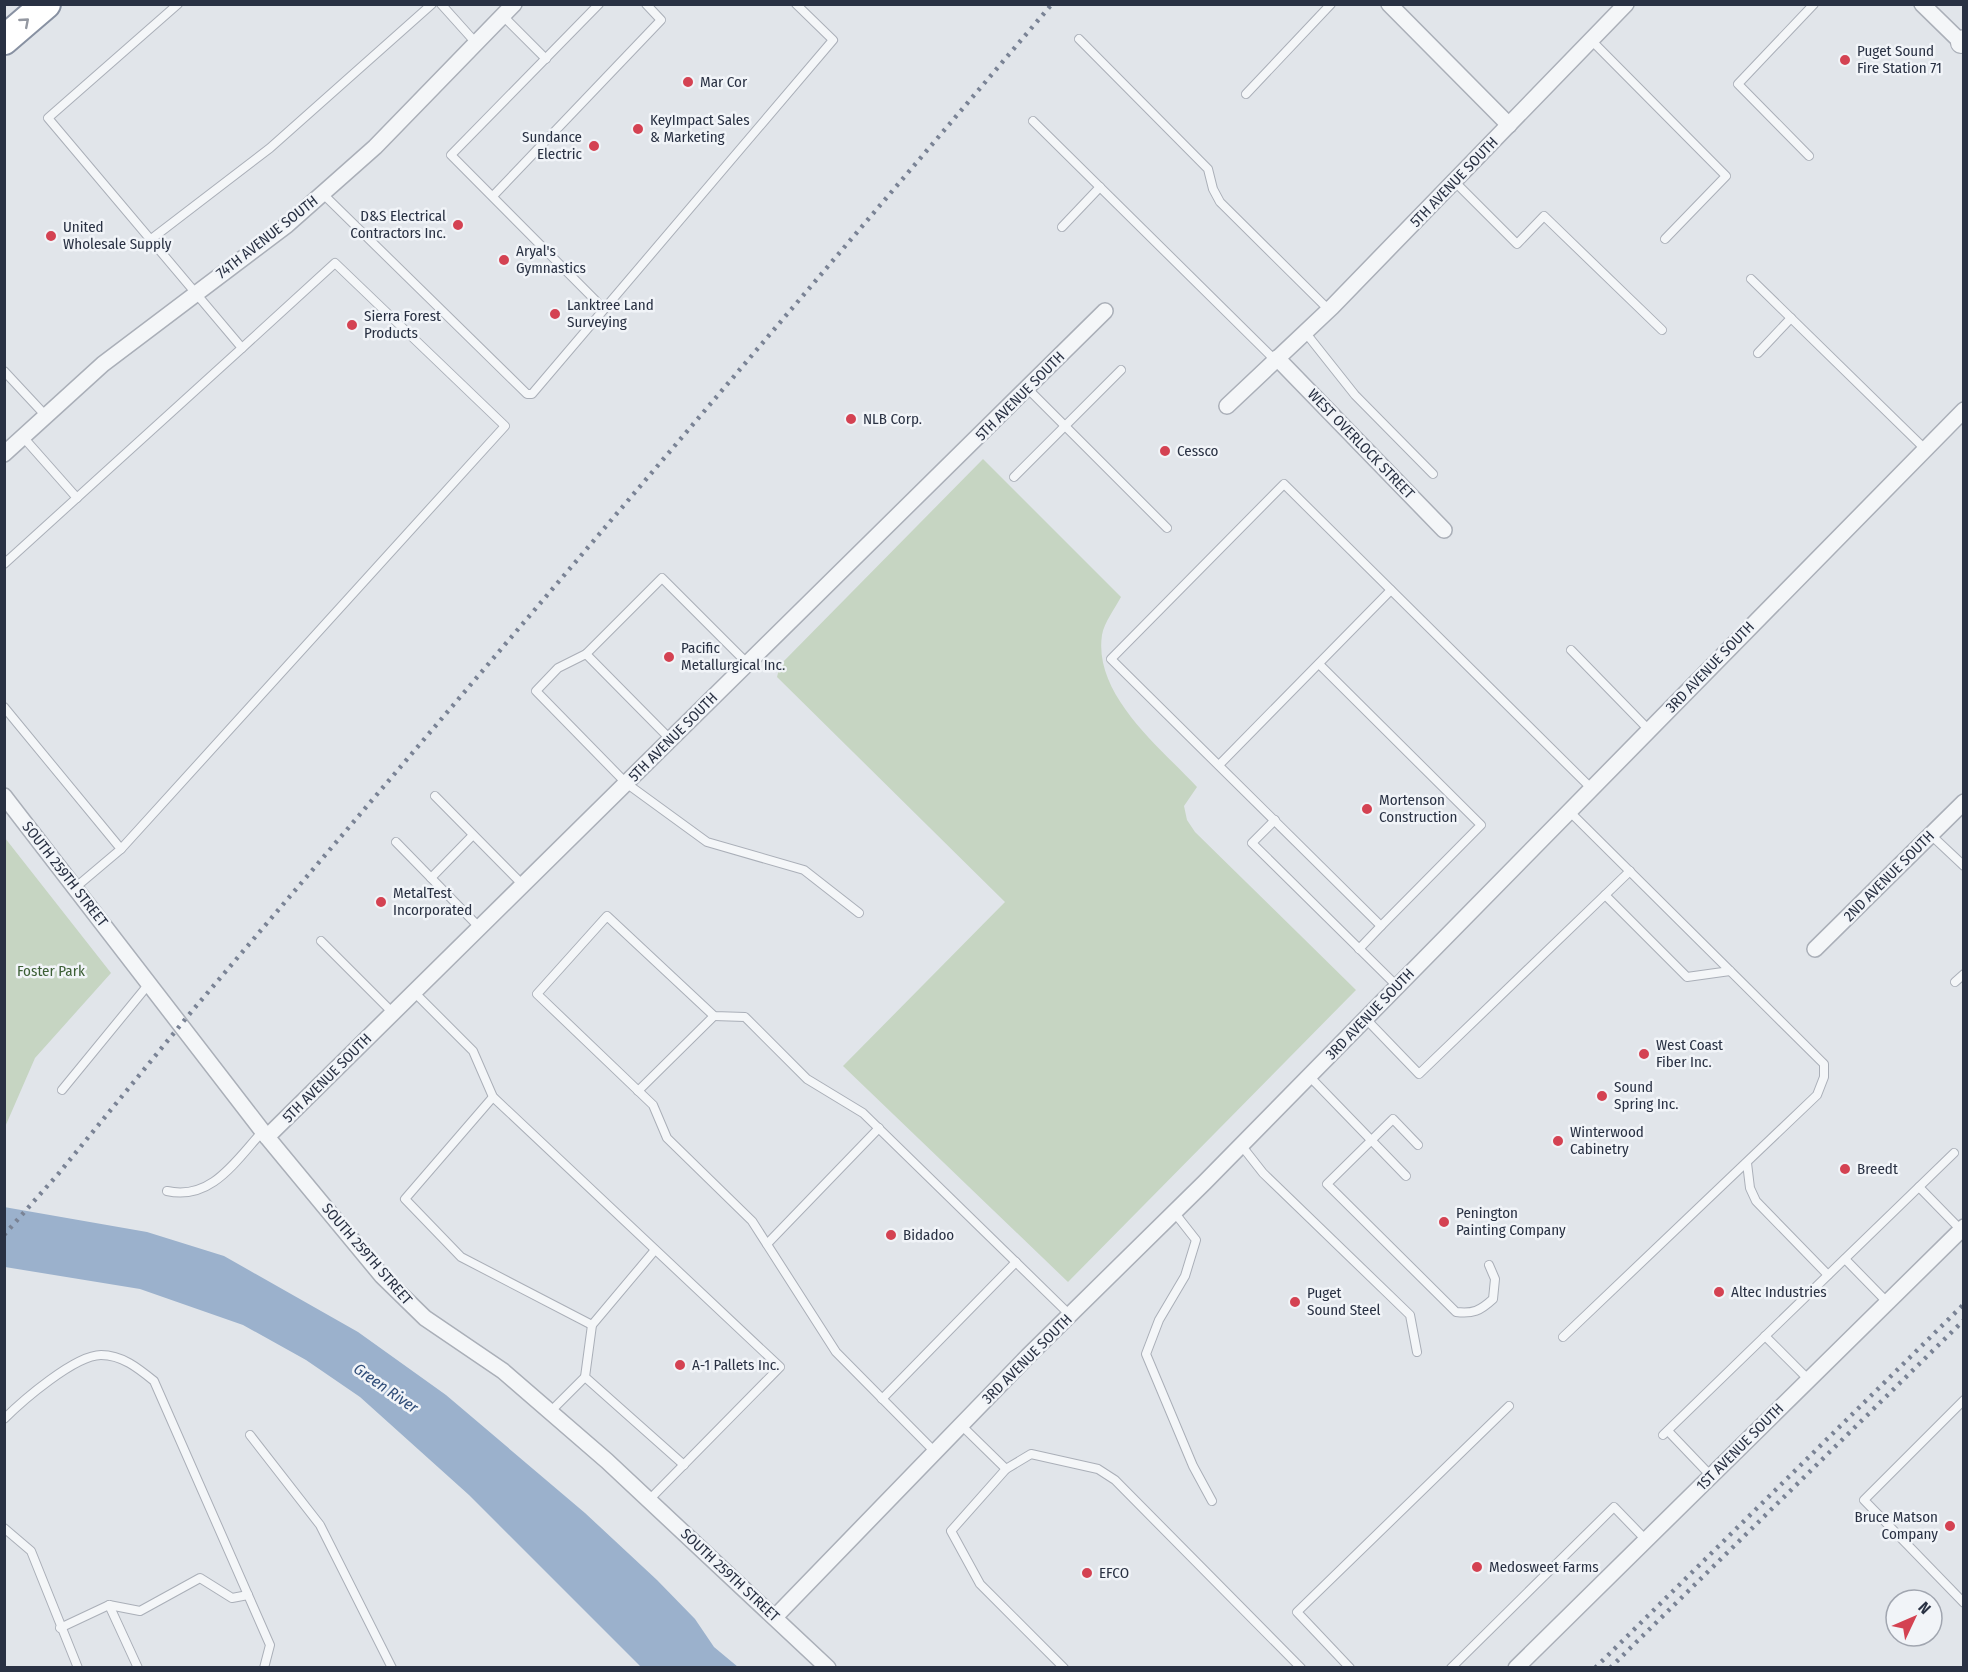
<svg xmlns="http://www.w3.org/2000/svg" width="1968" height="1672" font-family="'Fira Sans Condensed',sans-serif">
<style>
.green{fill:#c6d5c2}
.water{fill:#9bb1cc}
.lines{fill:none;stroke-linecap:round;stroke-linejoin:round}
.service-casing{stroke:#aaafb8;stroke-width:10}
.minor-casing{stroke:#aaafb8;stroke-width:18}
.tertiary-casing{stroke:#aaafb8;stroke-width:22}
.motorway-casing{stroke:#8891a2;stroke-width:32}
.service{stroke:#f4f6f8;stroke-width:8}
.minor{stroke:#f4f6f8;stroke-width:15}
.tertiary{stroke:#f4f6f8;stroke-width:20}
.motorway{stroke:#fff;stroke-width:28}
.rail{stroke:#7a8395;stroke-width:4.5;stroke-dasharray:3 6;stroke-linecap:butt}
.oneway{stroke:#9498a1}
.poi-dot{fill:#d44252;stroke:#f1f4f8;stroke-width:2}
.labels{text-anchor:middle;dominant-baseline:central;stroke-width:5;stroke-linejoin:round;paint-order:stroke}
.poi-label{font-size:15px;fill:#293143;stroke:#f1f4f8;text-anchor:start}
.street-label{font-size:15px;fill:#293143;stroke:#f1f4f8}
.park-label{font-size:15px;fill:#3c5f35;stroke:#f1f4f8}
.water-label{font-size:16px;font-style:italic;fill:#314e79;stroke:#f1f4f8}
</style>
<rect width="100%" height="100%" fill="#e1e5ea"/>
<!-- green -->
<g class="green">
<path d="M983,459L1121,597C1115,608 1104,623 1102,635C1093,695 1161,748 1197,787L1184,806L1187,820L1195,832L1356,990L1068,1282L843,1066L1005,902L777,677L780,665Z"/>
<path d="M5,838L111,973L35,1058L5,1127Z"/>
</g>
<!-- water -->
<path class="water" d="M4,1207L147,1232L224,1256L358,1332L446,1395L585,1513L657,1580L695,1619L714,1647L738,1667H641L469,1495L360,1397L306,1360L243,1325L140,1289L5,1267Z"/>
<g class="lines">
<defs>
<g id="service">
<path d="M441,4L476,43"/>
<path d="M599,4L451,155L604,309"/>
<path d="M503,16L546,59"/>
<path d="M1079,39L1208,169L1213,189L1220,202L1329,310"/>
<path d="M1591,40L1726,176L1665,239"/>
<path d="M1246,94L1331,4"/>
<path d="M1033,121L1275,360"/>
<path d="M1809,156L1738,84L1814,4"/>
<path d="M1454,181L1517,244L1544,216L1662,330"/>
<path d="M322,193L527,394H532L833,40L796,4"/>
<path d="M493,196L661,20L646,4"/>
<path d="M1062,227L1100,187"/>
<path d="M150,240L270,148L432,4"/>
<path d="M1751,279L1925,449"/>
<path d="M1305,332L1355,395L1433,474"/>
<path d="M1758,353L1791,318"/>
<path d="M4,371L46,416"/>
<path d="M1027,388L1167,528"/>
<path d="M23,437L77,498"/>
<path d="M1014,477L1121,370"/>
<path d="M4,564L242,348L48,118L178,4"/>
<path d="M1571,650L1649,730"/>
<path d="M586,654L662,578L748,664"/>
<path d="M1319,664L1481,825L1381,926L1111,659L1284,484L1591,788"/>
<path d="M4,707L121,849L76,887"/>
<path d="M671,740L586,654L558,668L536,691L626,783L707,842L804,870L859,913"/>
<path d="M1219,765L1391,590"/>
<path d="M435,796L523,885"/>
<path d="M1275,820L1252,843L1397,986"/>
<path d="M1931,835L1964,866"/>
<path d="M396,842L480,928"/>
<path d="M121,849L505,426L335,263L242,348"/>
<path d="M431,878L473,835"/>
<path d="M1605,895L1687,977L1730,971"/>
<path d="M321,941L393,1013"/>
<path d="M1359,949L1381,926"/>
<path d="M1955,982L1964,974"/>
<path d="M414,992L473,1051L493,1097L780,1367L649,1500"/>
<path d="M1365,1018L1419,1074L1630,871"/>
<path d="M1309,1076L1406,1176"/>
<path d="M62,1090L148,985"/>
<path d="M638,1091L714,1016"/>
<path d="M493,1097L405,1199L461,1257L592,1325"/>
<path d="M1241,1145L1263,1173L1410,1315L1417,1352"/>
<path d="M1418,1145L1393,1119L1327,1184L1456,1312C1473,1314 1480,1311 1493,1299L1495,1279L1489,1265"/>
<path d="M1747,1163L1750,1188L1756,1201L1828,1275"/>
<path d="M1919,1187L1961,1230"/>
<path d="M167,1191C212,1201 236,1160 263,1131"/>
<path d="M1174,1212L1196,1240L1185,1276L1159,1320L1146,1354L1193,1466L1212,1501"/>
<path d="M767,1244L879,1128"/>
<path d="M655,1250L592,1325L585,1377L684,1465"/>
<path d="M1845,1259L1887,1302"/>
<path d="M1765,1336L1809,1380"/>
<path d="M1563,1337L1817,1095L1824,1077V1064L1569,811"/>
<path d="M882,1399L1016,1262"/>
<path d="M1964,1400L1864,1500L1964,1603"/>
<path d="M550,1412L585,1377"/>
<path d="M4,1419C22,1401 75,1355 101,1355C122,1355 138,1368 154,1381L270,1645L264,1668"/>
<path d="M961,1425L1006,1469L1031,1454L1098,1469L1115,1480L1301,1668"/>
<path d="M1668,1431L1711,1476"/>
<path d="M250,1435L320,1525L392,1668"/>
<path d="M1663,1435L1954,1153"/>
<path d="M935,1452L836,1352L752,1221L667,1138L653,1105L537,994L607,916L714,1016L745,1017L807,1079L863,1113L1070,1315"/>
<path d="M1006,1469L951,1531L980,1584L1064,1668"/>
<path d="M4,1528L31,1551L78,1668"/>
<path d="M109,1605L138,1668"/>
<path d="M60,1628L109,1605L140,1611L200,1578L232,1598L248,1595"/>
<path d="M1350,1668L1297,1612L1509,1406"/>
<path d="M1451,1668L1614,1507L1646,1540"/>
</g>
<g id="minor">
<path d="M1389,4L1509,125"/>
<path d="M1922,4L1964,45"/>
<path d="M1277,358L1444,530"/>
<path d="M1227,406L1332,307L1626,4"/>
<path d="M4,454L103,364L287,225L375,147L514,4"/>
<path d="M4,796L267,1137L382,1276L425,1318L503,1371L607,1461L828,1668"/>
<path d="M1815,949L1964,802"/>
<path d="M267,1137L1105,311"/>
<path d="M775,1617L1028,1356L1205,1182L1964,410"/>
<path d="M1516,1668L1964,1227"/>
</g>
<path id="tertiary" d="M1961,43L1964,40"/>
<path id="motorway" d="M4,40L46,4"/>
</defs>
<!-- service casing -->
<use href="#service" class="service-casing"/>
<!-- minor casing -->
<use href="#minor" class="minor-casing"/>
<!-- tertiary casing -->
<use href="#tertiary" class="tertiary-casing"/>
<!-- motorway casing -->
<use href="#motorway" class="motorway-casing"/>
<!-- service -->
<use href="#service" class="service"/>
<!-- minor -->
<use href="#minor" class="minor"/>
<!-- tertiary -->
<use href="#tertiary" class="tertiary"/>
<!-- motorway -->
<use href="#motorway" class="motorway"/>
<!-- rail -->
<g class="rail">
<path d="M4,1235L59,1173L192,1011L1052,4"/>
<path d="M1595,1668L1964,1304"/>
<path d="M1610,1668L1964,1320"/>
</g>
</g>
<!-- one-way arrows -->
<defs><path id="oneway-chevron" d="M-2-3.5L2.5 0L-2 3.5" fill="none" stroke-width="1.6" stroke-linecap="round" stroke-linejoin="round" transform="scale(1.5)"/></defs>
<use class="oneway" href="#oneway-chevron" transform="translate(25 22) rotate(-41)"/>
<!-- markers -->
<g class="poi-dot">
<circle cx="1845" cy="60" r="6"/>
<circle cx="688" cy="82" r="6"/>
<circle cx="638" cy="129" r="6"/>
<circle cx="594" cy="146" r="6"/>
<circle cx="458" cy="225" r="6"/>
<circle cx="51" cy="236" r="6"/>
<circle cx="504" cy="260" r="6"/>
<circle cx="555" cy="314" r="6"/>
<circle cx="352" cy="325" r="6"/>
<circle cx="851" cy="419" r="6"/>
<circle cx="1165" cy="451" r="6"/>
<circle cx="669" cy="657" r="6"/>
<circle cx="1367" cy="809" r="6"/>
<circle cx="381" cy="902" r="6"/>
<circle cx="1644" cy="1054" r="6"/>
<circle cx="1602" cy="1096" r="6"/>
<circle cx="1558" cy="1141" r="6"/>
<circle cx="1845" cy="1169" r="6"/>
<circle cx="1444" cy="1222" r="6"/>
<circle cx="891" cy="1235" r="6"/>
<circle cx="1719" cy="1292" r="6"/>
<circle cx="1295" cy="1302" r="6"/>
<circle cx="680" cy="1365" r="6"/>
<circle cx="1950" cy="1526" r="6"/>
<circle cx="1477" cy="1567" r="6"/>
<circle cx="1087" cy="1573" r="6"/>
</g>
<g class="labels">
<!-- poi labels -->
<g class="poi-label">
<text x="1857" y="51">Puget Sound<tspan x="1857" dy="17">Fire Station 71</tspan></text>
<text x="700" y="82">Mar Cor</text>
<text x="650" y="120">KeyImpact Sales<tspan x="650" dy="17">&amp; Marketing</tspan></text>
<text x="582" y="137" text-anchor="end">Sundance<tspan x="582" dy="17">Electric</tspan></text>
<text x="446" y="216" text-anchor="end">D&amp;S Electrical<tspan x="446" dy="17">Contractors Inc.</tspan></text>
<text x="63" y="227">United<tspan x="63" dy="17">Wholesale Supply</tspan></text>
<text x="516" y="251">Aryal's<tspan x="516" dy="17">Gymnastics</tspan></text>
<text x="567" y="305">Lanktree Land<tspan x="567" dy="17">Surveying</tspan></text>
<text x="364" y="316">Sierra Forest<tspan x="364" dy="17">Products</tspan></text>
<text x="863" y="419">NLB Corp.</text>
<text x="1177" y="451">Cessco</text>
<text x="681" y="648">Pacific<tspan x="681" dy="17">Metallurgical Inc.</tspan></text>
<text x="1379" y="800">Mortenson<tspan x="1379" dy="17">Construction</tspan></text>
<text x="393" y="893">MetalTest<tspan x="393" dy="17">Incorporated</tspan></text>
<text x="1656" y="1045">West Coast<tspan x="1656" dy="17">Fiber Inc.</tspan></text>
<text x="1614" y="1087">Sound<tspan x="1614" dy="17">Spring Inc.</tspan></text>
<text x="1570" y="1132">Winterwood<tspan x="1570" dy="17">Cabinetry</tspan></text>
<text x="1857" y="1169">Breedt</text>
<text x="1456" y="1213">Penington<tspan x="1456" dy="17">Painting Company</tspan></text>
<text x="903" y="1235">Bidadoo</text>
<text x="1731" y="1292">Altec Industries</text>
<text x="1307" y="1293">Puget<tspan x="1307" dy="17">Sound Steel</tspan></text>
<text x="692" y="1365">A-1 Pallets Inc.</text>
<text x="1938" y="1517" text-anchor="end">Bruce Matson<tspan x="1938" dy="17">Company</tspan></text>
<text x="1489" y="1567">Medosweet Farms</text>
<text x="1099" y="1573">EFCO</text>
</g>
<!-- street labels -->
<g class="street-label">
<text transform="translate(1454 182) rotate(-46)">5TH AVENUE SOUTH</text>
<text transform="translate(267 237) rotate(-38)">74TH AVENUE SOUTH</text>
<text transform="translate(1020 396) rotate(-45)">5TH AVENUE SOUTH</text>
<text transform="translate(1361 444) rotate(46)">WEST OVERLOCK STREET</text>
<text transform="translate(1710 667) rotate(-46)">3RD AVENUE SOUTH</text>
<text transform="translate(673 737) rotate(-45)">5TH AVENUE SOUTH</text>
<text transform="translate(65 874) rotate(52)">SOUTH 259TH STREET</text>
<text transform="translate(1889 876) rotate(-45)">2ND AVENUE SOUTH</text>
<text transform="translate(1370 1014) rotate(-46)">3RD AVENUE SOUTH</text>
<text transform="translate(327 1078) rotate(-45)">5TH AVENUE SOUTH</text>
<text transform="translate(367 1254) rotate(49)">SOUTH 259TH STREET</text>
<text transform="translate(1027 1359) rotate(-45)">3RD AVENUE SOUTH</text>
<text transform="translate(1740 1447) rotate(-45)">1ST AVENUE SOUTH</text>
<text transform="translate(730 1575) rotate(43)">SOUTH 259TH STREET</text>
</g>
<!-- park labels -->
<g class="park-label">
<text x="51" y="971">Foster Park</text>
</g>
<!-- water labels -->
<g class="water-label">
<text transform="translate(386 1388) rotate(35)">Green River</text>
</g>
</g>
<!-- border -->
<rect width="1968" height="1672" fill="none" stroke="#293143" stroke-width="12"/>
<!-- north arrow -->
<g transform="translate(1914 1618) rotate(46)"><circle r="28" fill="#f1f4f8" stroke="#a1a6b0" stroke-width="1.5"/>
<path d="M0-4.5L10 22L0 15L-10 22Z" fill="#d44252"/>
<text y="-9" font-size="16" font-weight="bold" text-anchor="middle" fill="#293143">N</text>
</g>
</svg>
